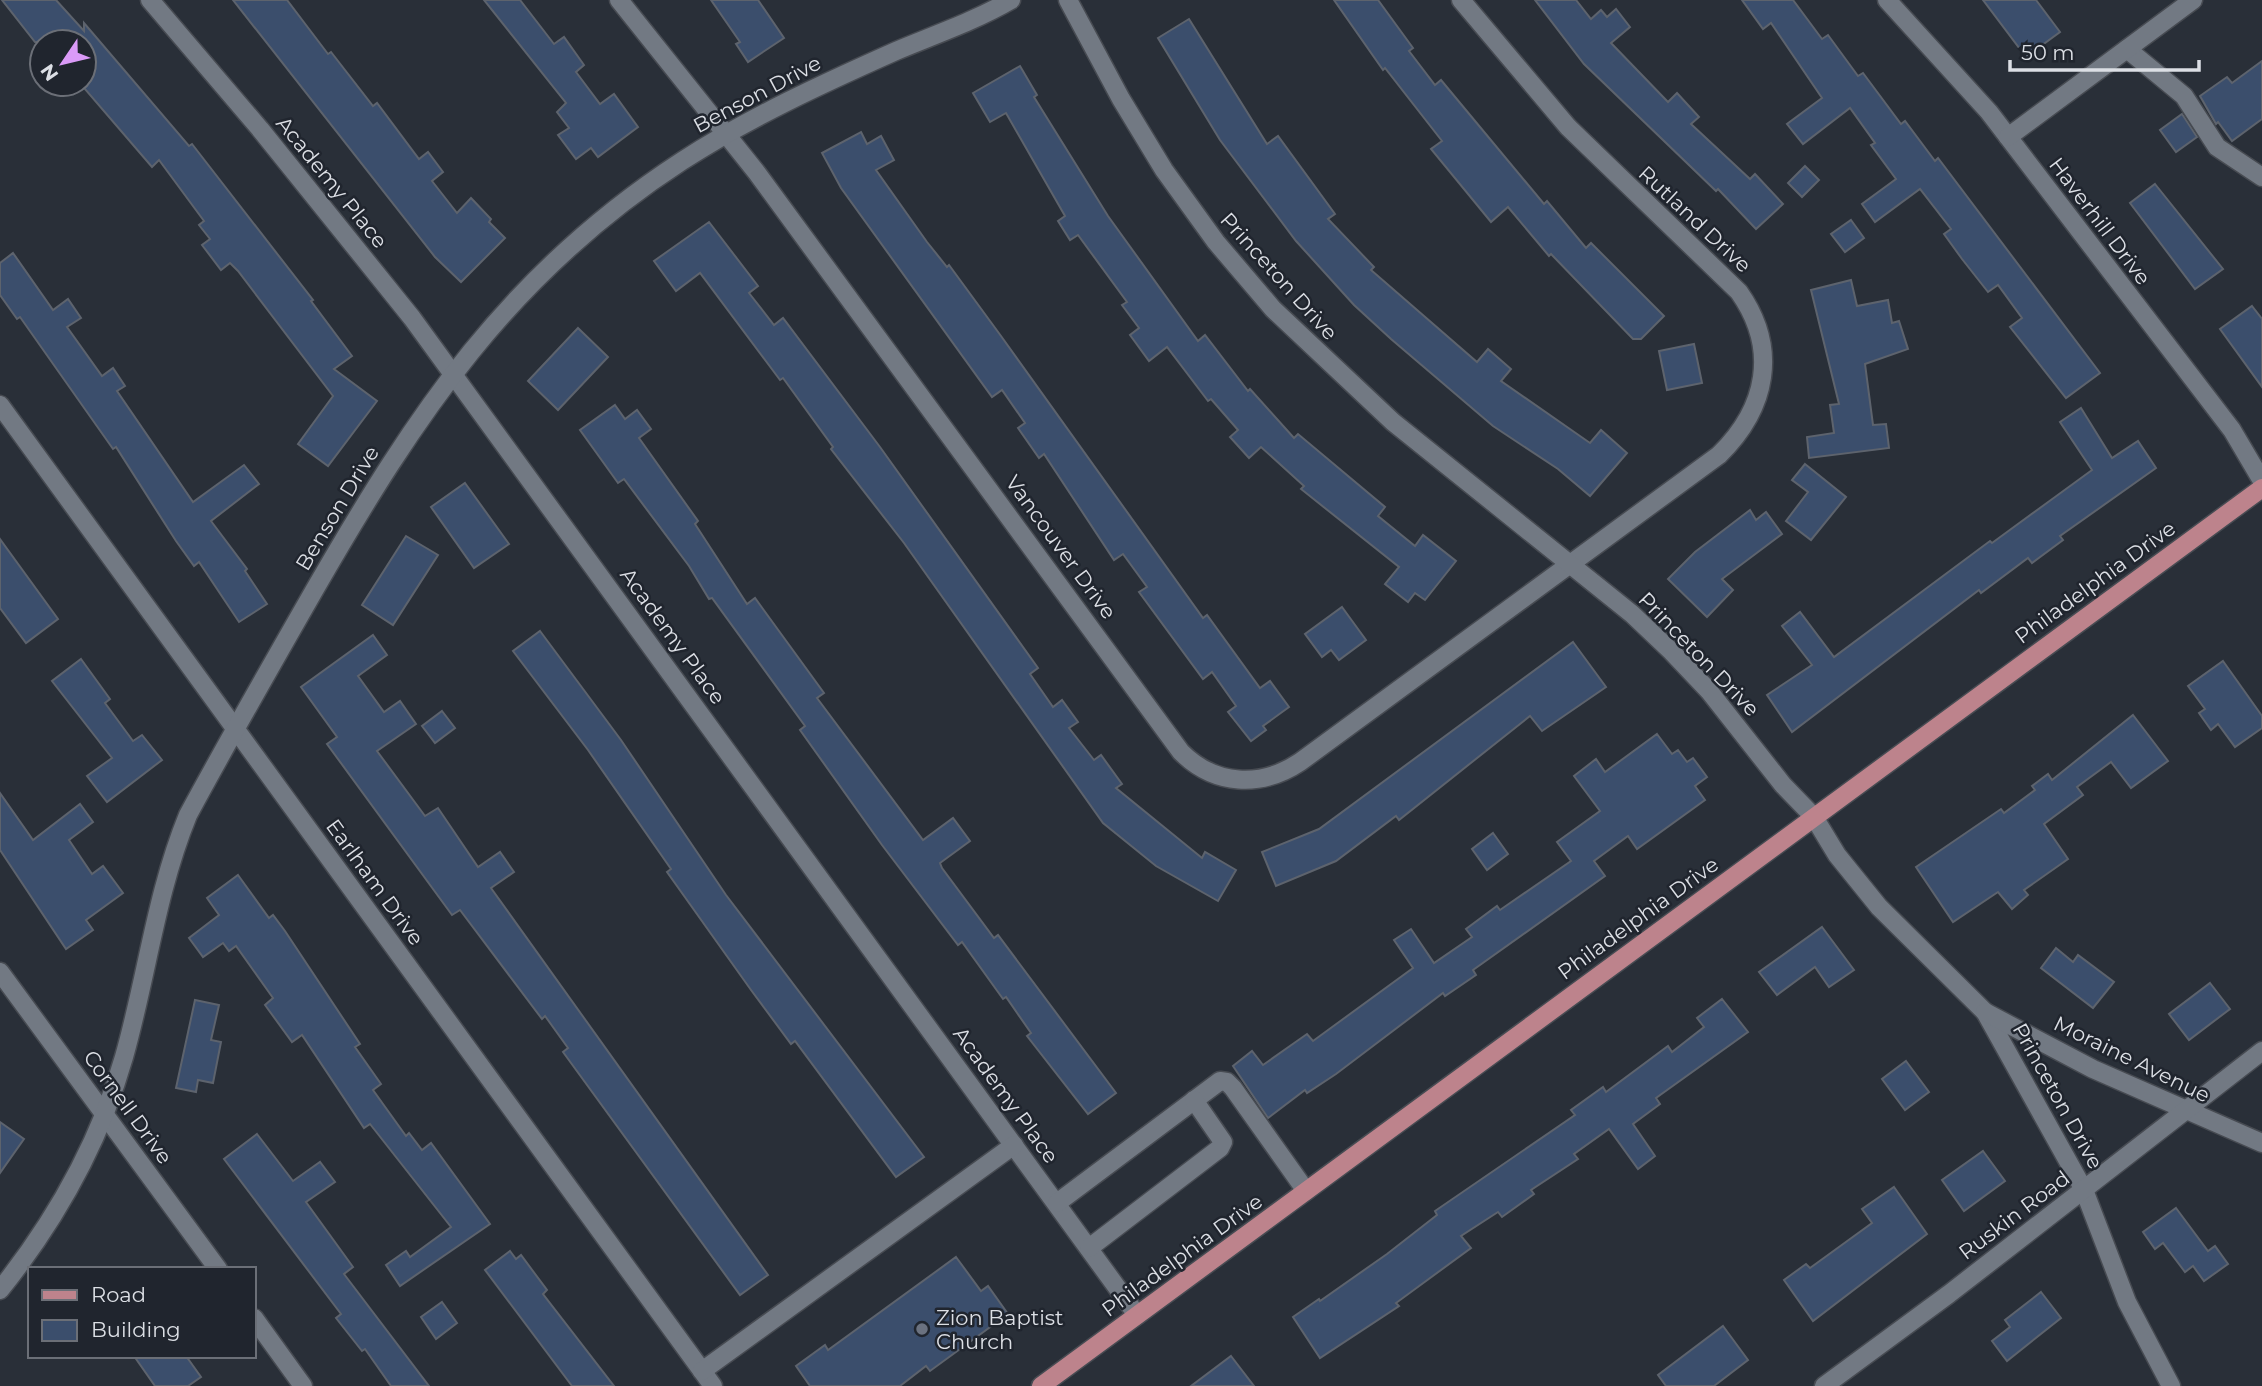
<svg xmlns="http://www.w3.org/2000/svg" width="2262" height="1386" font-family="Montserrat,sans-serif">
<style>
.building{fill:#3b4e6c;stroke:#5d636d;stroke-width:2}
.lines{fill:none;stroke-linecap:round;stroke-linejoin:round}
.minor-casing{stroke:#474b52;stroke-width:21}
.major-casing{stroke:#474b52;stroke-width:21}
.minor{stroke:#727983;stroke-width:18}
.major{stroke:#bd838c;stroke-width:18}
.worship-dot{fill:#6b7280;stroke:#20252e;stroke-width:2.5}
.labels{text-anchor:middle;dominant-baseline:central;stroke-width:5;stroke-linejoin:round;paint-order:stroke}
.street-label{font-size:21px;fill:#dcdfe5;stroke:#20252e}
.poi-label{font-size:21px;fill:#dcdfe5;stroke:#20252e;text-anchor:start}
</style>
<rect width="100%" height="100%" fill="#292f38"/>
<!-- building -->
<g class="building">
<path d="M2,0H56L84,31V23L189,146L192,144L313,300L311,301L352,356L334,369L377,401L328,466L298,444L333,396L238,271L230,263L221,270L202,245L210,239L199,225L204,221L159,160L152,167L84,88V42H35Z"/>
<path d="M233,0H287L328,54L331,52L373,106L377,103L419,159L428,152L443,172L432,181L457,213L471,198L491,219L489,222L505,238L461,282L435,257Z"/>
<path d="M484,0H520L554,44L564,37L584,65L576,72L600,104L614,94L638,127L598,157L591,148L576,159L558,135L569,128L557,112L566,103Z"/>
<path d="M711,0H758L784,38L748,62L736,44L740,42Z"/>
<path d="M1334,0H1378L1413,48L1409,51L1435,85L1441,80L1544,204L1547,201L1586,248L1591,243L1664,316L1641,339H1633L1551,254L1549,256L1508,207L1491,222L1431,149L1442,141L1385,68L1383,70Z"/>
<path d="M1535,0H1576L1591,19L1601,10L1607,17L1616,9L1630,27L1611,43L1668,102L1677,93L1699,117L1691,124L1750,179L1755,174L1783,204L1756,229L1718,189L1716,191L1584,64Z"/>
<path d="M1742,0H1793L1822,39L1828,35L1858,76L1863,73L1901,124L1905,121L1935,161L1938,158L2100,373L2066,398L2010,327L2022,318L1998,285L1988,292L1962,259L1944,234L1951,229L1920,189L1875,222L1862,204L1896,179L1871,145L1875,143L1850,108L1803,144L1787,124L1822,98L1771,23L1763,29Z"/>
<path d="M1983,0H2036L2060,32L2026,57Z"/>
<path d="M1189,19L1267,144L1278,136L1335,214L1328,219L1374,267L1371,270L1477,362L1488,349L1511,369L1501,381L1590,443L1601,430L1627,453L1590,496L1558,469L1493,426L1391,339L1354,305L1296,241L1220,140L1158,38Z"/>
<path d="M2262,61V119L2232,141L2218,122L2216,124L2200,96L2227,77L2232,83Z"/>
<path d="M1020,66L1037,95L1034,97L1108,216L1198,341L1205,335L1248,391L1250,389L1294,438L1298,434L1385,507L1378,516L1415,546L1423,535L1456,561L1425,600L1415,593L1408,602L1385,584L1399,567L1301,489L1304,486L1261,447L1249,458L1230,437L1238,430L1211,399L1208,401L1167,347L1149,361L1130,335L1139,328L1122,305L1127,302L1078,235L1070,240L1058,221L1065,216L1006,113L990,122L973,93Z"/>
<path d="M2182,114L2197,137L2176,152L2160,130Z"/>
<path d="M861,132L867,144L881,136L894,160L876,170L927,242L947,267L949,265L1001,336L1203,618L1207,615L1260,688L1270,681L1289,707L1263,726L1266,730L1251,741L1228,712L1236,706L1212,672L1203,679L1139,592L1147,587L1123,554L1114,560L1044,454L1039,458L1018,428L1025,423L1002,390L992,397L841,188L822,153Z"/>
<path d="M1805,166L1819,180L1802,197L1788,183Z"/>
<path d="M2155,184L2223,269L2195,289L2130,203Z"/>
<path d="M1851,220L1864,238L1845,252L1831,234Z"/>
<path d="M709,222L758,286L749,293L774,325L783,318L880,447L1038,668L1030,674L1053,707L1062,700L1078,722L1069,728L1094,760L1101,755L1122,784L1116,788L1202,858L1205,852L1236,870L1218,901L1156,866L1103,823L904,543L831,449L833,447L783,378L780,380L700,273L676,291L654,261Z"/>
<path d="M13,253L53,310L68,299L81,318L67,327L102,376L113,368L125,386L117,391L193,502L244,465L259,484L211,521L247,569L245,571L267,604L239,622L199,562L194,566L176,541L116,447L113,449L20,317L17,319L0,295V263Z"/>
<path d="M1851,280L1857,306L1888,300L1892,323L1899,321L1908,349L1865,364L1873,425L1886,424L1889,448L1809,458L1807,437L1834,433L1830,405L1839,404L1811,290Z"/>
<path d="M2252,306L2262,319V387L2220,329Z"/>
<path d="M578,328L608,357L558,410L528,381Z"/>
<path d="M1694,344L1702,383L1667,390L1659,351Z"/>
<path d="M615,405L625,419L637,410L651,429L639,438L698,521L695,524L747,604L755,598L824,693L817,698L923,840L953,818L970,841L940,863L942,868L994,938L998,935L1116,1093L1088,1114L1027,1036L1031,1033L1006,997L1003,999L962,942L958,945L882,845L800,730L805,726L712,598L709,599L689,566L624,479L618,483L580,430Z"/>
<path d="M2081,408L2112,458L2138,441L2156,468L2060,536L2063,540L2032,563L2028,558L1981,593L1979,590L1792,732L1767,695L1812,665L1782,626L1800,612L1834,657L1990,541L1992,543L2055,497L2092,470L2060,422Z"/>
<path d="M1805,464L1846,497L1811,540L1786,521L1808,492L1792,480Z"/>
<path d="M465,483L509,544L474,568L431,507Z"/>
<path d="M1750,510L1756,520L1766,512L1782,534L1722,579L1733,590L1707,617L1668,579L1695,552Z"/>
<path d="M406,536L438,555L393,625L362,605Z"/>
<path d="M0,539L58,619L26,643L0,608Z"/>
<path d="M1342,607L1366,640L1339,660L1331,650L1322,657L1305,634Z"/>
<path d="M540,631L621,740L726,895L924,1157L896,1177L795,1041L791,1044L751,990L667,872L671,869L588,750L513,651Z"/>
<path d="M373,635L387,655L358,676L384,712L400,701L416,724L377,751L425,816L438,808L478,867L500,852L514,872L491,888L768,1275L740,1295L563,1052L568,1048L545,1016L542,1019L460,910L452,915L327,744L337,737L301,687Z"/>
<path d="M1573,642L1606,687L1542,731L1530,716L1399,820L1396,816L1336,861L1276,886L1262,852L1319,829Z"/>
<path d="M81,659L110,699L105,703L133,741L142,735L162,760L107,802L87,776L112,758L52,681Z"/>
<path d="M2223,661L2262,716V728L2235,747L2218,724L2211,730L2199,713L2205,709L2188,686Z"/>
<path d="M442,711L455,728L435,743L422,726Z"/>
<path d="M2133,715L2168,761L2131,788L2111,762L2077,787L2083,795L2044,824L2068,859L2024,890L2028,895L2012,909L1998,892L1953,922L1916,867L2001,809L2004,813L2035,790L2032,786L2048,774L2052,780Z"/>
<path d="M1657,734L1672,754L1678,750L1687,762L1693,758L1707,777L1695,786L1705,800L1637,849L1628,836L1594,861L1605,876L1473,970L1476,975L1445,996L1443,993L1336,1074L1307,1093L1305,1090L1268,1118L1233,1066L1252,1051L1263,1065L1307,1034L1313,1041L1413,968L1394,940L1411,929L1434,963L1472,937L1466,929L1497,906L1500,910L1571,861L1557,842L1600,811L1574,776L1596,759L1605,772Z"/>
<path d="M0,793L33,840L80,804L93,822L69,840L92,874L103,866L123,893L86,920L93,930L66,949L0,850Z"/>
<path d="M1493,833L1508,854L1487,870L1472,849Z"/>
<path d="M238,875L269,918L273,915L285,931L360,1044L355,1047L381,1084L373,1090L406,1136L409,1133L422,1150L431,1143L490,1224L400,1286L386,1265L406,1251L410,1257L451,1227L370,1124L364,1128L302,1035L292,1042L265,1005L273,998L236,946L229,951L223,943L203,957L189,938L219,915L207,898Z"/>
<path d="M1822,927L1854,970L1829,987L1815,967L1777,995L1759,972Z"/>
<path d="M2056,948L2073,962L2078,955L2114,982L2093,1008L2041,968Z"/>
<path d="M2210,983L2230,1009L2189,1040L2169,1014Z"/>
<path d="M1722,999L1748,1032L1656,1098L1660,1104L1633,1124L1655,1156L1638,1169L1609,1129L1574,1154L1578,1159L1531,1190L1534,1194L1502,1217L1498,1212L1461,1236L1471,1248L1396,1303L1399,1306L1320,1358L1293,1317L1319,1299L1320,1301L1387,1254L1437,1215L1435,1211L1575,1115L1571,1110L1603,1087L1606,1092L1668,1046L1672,1052L1704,1027L1697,1018Z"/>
<path d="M195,1000L219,1005L211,1040L221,1042L213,1083L198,1080L196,1092L176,1088Z"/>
<path d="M1906,1061L1929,1092L1905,1110L1882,1079Z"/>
<path d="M0,1122L24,1139L0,1173Z"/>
<path d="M257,1134L293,1181L320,1162L335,1182L306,1202L353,1267L344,1274L429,1386H391L365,1349L362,1351L336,1318L341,1314L224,1159Z"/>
<path d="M1983,1151L2005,1181L1964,1211L1942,1180Z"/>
<path d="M1894,1187L1927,1234L1813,1321L1784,1280L1806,1264L1810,1268L1872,1223L1862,1209Z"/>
<path d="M2176,1208L2208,1251L2215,1246L2228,1264L2204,1281L2193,1266L2185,1272L2163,1243L2155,1249L2143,1232Z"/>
<path d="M510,1251L516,1259L521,1255L547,1290L543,1294L614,1386H572L485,1270Z"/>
<path d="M956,1257L981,1291L988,1286L1008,1314L930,1371L926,1366L900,1386H810L796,1366L825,1345L828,1350Z"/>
<path d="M2041,1292L2061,1318L2007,1361L1992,1341L2010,1327L2005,1320Z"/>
<path d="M442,1302L457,1323L436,1339L421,1317Z"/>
<path d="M1723,1326L1748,1360L1714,1386H1666L1658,1375Z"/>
<path d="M134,1356H186L201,1377L188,1386H155Z"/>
<path d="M1231,1356L1254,1386H1191Z"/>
</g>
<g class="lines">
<defs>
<g id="minor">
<path d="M150,0L260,129L412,318L1137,1315"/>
<path d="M619,0L757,173L1181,752C1215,786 1261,788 1300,762L1719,455C1767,408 1779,349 1739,292L1568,127L1461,0"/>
<path d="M1068,0L1121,99L1164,170L1216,242L1273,309L1393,422L1632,614L1672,652L1709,691L1783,785L1814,817L1837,855L1879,907L1985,1012L2084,1190L2127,1302L2171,1386"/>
<path d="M1887,0L1989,112L2232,430L2262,481"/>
<path d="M2127,49L2184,96L2217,147L2262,177"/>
<path d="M2008,137L2193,0"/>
<path d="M0,405L713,1386"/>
<path d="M0,972L218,1269"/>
<path d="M1985,1012L2093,1069L2262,1143"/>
<path d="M1057,1203L1220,1081L1227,1082L1233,1088L1306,1191"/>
<path d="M1089,1248L1220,1148L1223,1142L1194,1100"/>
<path d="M0,1290C56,1220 99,1144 124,1057C147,976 156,893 188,815C229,739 272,664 315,589C416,414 508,274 682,161C750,117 822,84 896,51C934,35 975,21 1011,0"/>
<path d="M254,1318L303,1386"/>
<path d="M702,1371L1014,1145"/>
<path d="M1824,1386L1949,1294L2262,1051"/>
</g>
<path id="major" d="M1041,1386L2262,488"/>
</defs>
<!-- minor casing -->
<use href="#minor" class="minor-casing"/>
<!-- major casing -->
<use href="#major" class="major-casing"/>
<!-- minor -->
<use href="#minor" class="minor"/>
<!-- major -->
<use href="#major" class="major"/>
</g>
<!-- markers -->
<circle class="worship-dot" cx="922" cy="1329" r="7"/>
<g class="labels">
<!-- street labels -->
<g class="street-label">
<text transform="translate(757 94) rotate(-28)">Benson Drive</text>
<text transform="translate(332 182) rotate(51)">Academy Place</text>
<text transform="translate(1695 219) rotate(43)">Rutland Drive</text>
<text transform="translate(2100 221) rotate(53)">Haverhill Drive</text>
<text transform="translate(1279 276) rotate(48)">Princeton Drive</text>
<text transform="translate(337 508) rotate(-59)">Benson Drive</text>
<text transform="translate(1061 547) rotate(54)">Vancouver Drive</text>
<text transform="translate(2095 582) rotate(-36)">Philadelphia Drive</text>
<text transform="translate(673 636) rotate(54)">Academy Place</text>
<text transform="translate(1699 654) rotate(46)">Princeton Drive</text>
<text transform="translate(375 882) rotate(54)">Earlham Drive</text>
<text transform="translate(1638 918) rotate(-36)">Philadelphia Drive</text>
<text transform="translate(2132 1059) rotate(26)">Moraine Avenue</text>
<text transform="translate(1006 1095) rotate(54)">Academy Place</text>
<text transform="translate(2058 1096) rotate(61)">Princeton Drive</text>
<text transform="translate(128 1107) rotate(54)">Cornell Drive</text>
<text transform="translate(2014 1215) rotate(-37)">Ruskin Road</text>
<text transform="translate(1182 1255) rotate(-36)">Philadelphia Drive</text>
</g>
<!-- poi labels -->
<g class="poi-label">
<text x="936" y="1317">Zion Baptist<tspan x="936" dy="24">Church</tspan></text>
</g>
</g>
<!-- legend -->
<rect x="28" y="1267" width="228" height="91" fill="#20252e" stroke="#6b6f77" stroke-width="2"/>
<rect x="42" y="1290" width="35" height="10" fill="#bd838c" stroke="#6b6f77" stroke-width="2"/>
<text x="91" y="1302" font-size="21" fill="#dcdfe5">Road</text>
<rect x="42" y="1320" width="35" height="21" fill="#3b4e6c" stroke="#6b6f77" stroke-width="2"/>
<text x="91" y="1337" font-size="21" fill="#dcdfe5">Building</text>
<!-- north arrow -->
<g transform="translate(63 63) rotate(235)"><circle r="33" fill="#20252e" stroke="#6b6f77" stroke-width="2"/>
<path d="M0-5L12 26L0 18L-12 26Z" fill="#da9af7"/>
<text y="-10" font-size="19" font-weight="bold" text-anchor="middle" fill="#dcdfe5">N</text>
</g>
<!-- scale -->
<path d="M2010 60v10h189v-10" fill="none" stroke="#dcdfe5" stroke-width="3.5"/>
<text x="2021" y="60" font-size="21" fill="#dcdfe5" stroke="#20252e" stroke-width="5" paint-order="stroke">50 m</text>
</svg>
